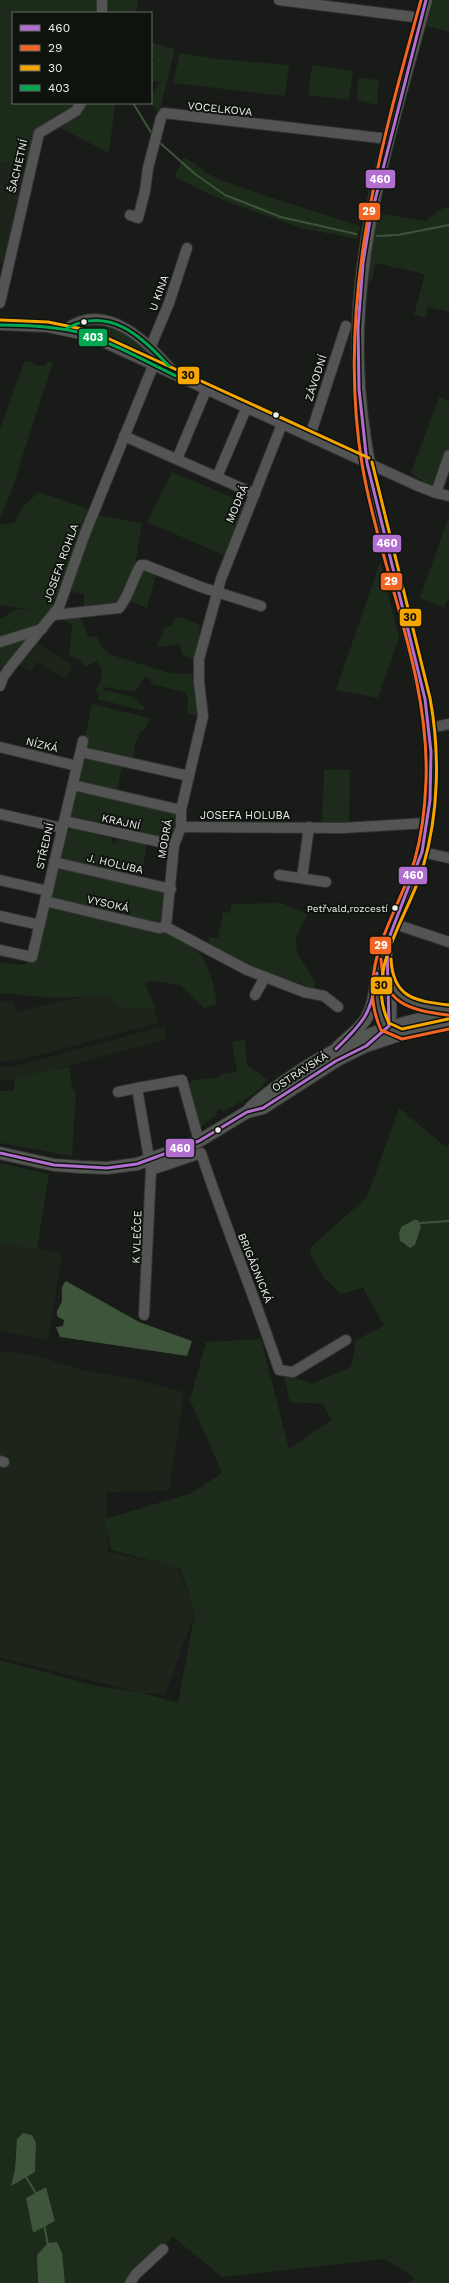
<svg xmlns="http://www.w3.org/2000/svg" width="449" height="2283" font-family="'Work Sans',sans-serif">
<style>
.built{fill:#1d251b}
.green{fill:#1c2b1a;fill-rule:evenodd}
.water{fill:#3f553b}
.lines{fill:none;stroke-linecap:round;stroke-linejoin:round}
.stream{stroke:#3f553b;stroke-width:2}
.minor-casing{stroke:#323432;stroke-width:12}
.major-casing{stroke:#323432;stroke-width:14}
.minor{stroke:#545454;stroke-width:10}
.major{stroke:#545654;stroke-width:12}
.bus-1-casing{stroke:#0f130e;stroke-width:6}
.bus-2-casing{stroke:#0f130e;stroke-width:6}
.bus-3-casing{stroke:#0f130e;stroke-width:6}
.bus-4-casing{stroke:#0f130e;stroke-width:6}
.bus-1{stroke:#b36fd0;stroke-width:3}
.bus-2{stroke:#f26522;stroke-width:3}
.bus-3{stroke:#f7a600;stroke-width:3}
.bus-4{stroke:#00a651;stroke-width:3}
.bus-dot{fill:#edf0ed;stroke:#0f130e;stroke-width:1.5}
.labels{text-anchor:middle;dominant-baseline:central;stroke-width:4;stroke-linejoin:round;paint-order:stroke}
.bus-label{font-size:10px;fill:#edf0ed;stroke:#0f130e;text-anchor:end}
.street-label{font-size:11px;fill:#edf0ed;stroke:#0f130e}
.line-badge{stroke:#0f130e;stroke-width:1.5}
.badge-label{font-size:11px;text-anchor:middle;font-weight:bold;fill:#fff}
.pale-badge-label{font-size:11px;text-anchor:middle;font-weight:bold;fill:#111}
</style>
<rect width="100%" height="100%" fill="#191b18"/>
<!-- built -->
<g class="built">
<path d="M0,162L25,167L3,264L0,263Z"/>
<path d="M36,642L73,666L66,679L37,662L30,672L17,663Z"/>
<path d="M84,996H112L117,1007H141L154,1011L158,1023L24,1059L0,1062V1002L13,1000L16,1012Z"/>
<path d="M164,1026L167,1039L15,1080H0V1067L15,1066Z"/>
<path d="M0,1242L62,1253L48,1340L0,1331Z"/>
<path d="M0,1351L33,1355L79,1369L133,1379L184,1392L169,1491L106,1492L108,1552L178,1567L195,1612L165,1695L138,1692L0,1658Z"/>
</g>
<!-- green -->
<g class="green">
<path d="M0,0H138L136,13H13V103H115L109,153L53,124L39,133L31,162L21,160L25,167L0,162Z"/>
<path d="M434,0H449V32L426,26Z"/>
<path d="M151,42L175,49L159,113L150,103L151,95L161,82L153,81L151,86V62L155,60L151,56Z"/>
<path d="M180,53L217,59L289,65L285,96L173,83Z"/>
<path d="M312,65L353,71L349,100L308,95Z"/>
<path d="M358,78L379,80L377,105L357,100Z"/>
<path d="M184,157L215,178L263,195L360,226L357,239L301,228L222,200L174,177Z"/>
<path d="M443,208H449V312L428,307L426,318L414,315L425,274L375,263L372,281L368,280L378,213L425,221Z"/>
<path d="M92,322C123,328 133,336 155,358L152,359L81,326Z"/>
<path d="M28,361L39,366H45L48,362H53L11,492L0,519V429L24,362Z"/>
<path d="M439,397L449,401V451L435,489L411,473Z"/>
<path d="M172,472L248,504L226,556L147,522Z"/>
<path d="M39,492L92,510L51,609V612L40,626L0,637V619L17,609L37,611L0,605V525L15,522L22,507Z"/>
<path d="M95,515L142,523L135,566L118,605L84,607V594L66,591Z"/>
<path d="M449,516V597L444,608L420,598Z"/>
<path d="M380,562L399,638L378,698L336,690Z"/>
<path d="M140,569L154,572L156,575L147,608L127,600Z"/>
<path d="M79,614L88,636L97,637L101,646L109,654L169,673L196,674L201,717L187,713L188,698L185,692L151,684V679L145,677L135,691C124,691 115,689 104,687L103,690L131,696L144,707V711L98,699L99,693L94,692C102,682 106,671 96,661L86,667L78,659L69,656L72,625L60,618Z"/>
<path d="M180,617L198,624L200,627L199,636L202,640L193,662L190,657L183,656L179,644L157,647L165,627L171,626L176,618Z"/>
<path d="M35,633L4,667L0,668V644Z"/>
<path d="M92,704L149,718L146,728C135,734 135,749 133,761L83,748Z"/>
<path d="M82,756L123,762L116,794L77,784Z"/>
<path d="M324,769L350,770L349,824H322Z"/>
<path d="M74,788L176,810C177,826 177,835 161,841L82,822L69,815Z"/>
<path d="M72,828L113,836L111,842L115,844L117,837L147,844L141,880L60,860L65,832Z"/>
<path d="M56,867L165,890L162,921L158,925L51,899Z"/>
<path d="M281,903L308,914C297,934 289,944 305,966C309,972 314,978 315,986L312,988L253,967L209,944V937L218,938L223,912L230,913L232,904Z"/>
<path d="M48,907L164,931C175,939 189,943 199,953C208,962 216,991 217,1004L204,1008L180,985L150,981L145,984L156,1010L154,1011L141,1007H117L111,996L53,998L0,993V962L23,965L29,962Z"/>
<path d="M245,1040L247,1065L268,1080L254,1094L223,1112L221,1108L215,1112L217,1115L196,1130L185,1085L193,1080L220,1077V1074L237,1072L232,1041Z"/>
<path d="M70,1067L72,1088L76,1092L72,1156L0,1143V1091H14L15,1080C33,1074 51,1069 70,1067Z"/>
<path d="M399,1108L446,1147L449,1143V2283H408L415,2278L384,2259L222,2277L173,2237L132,2276L129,2283H65L64,2280L37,2274L38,2283H0V1660L96,1686L139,1692L178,1703L195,1612L180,1568L111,1550L105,1519L192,1493L222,1473L190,1400L206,1342L261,1339L289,1449L331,1420L323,1404L290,1402L284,1375L313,1383L351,1367L356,1340L384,1326L363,1288L341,1294L324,1278L310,1254L312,1246L367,1197ZM421,1227L415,1245L405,1246L400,1241L399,1234ZM36,2143L35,2172L11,2185L15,2169L16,2146ZM46,2187L55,2221L33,2233L26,2198Z"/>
<path d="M0,1163L49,1174L37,1249L0,1242Z"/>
</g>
<!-- water -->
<g class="water">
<path d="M414,1220H418L421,1227L415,1245L410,1248L400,1241L399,1234L401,1227Z"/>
<path d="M66,1281L139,1322L192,1341L187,1356L60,1337L56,1327L63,1326L64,1320L58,1317C54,1309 62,1307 62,1299C62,1292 60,1287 66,1281Z"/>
<path d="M23,2133L32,2135L36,2143L35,2172L11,2186L15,2169L17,2139Z"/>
<path d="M46,2187L55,2221L33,2233L26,2198Z"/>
<path d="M57,2242L62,2253L65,2283H38L37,2255L48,2243Z"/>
</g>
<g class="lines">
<!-- stream -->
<g class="stream">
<path d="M133,103L152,134"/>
<path d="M159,142L195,174L225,195L281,217L356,234"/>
<path d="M377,236L398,235L449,225"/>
<path d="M420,1223L449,1221"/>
<path d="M26,2177L37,2195"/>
<path d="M44,2224L48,2245"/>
</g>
<defs>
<g id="minor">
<path d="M279,0L422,18"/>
<path d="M102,13V0"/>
<path d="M130,215L138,218L145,191L148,168L161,118L164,113L389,139"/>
<path d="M0,303L39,133L76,111L81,103"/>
<path d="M0,325L47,327L90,336L418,486L436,493L449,496"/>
<path d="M65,330C106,298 150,344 175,374"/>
<path d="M151,346L169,303L187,248"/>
<path d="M282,424L221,579L199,659V682L203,716L181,810V827L174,845L166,927L247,970L304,992L324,996L338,1007"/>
<path d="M124,436L255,494"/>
<path d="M310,436L346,326"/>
<path d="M177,459L206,390"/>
<path d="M217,477L246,409"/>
<path d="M436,493L449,455"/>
<path d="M54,615L119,608C130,595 132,579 141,565H145L201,587L261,606"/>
<path d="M0,642L42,629"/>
<path d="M0,686L3,677L12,665L59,607L84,536L153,366"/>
<path d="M430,728L449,724"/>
<path d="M0,747L77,766"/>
<path d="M81,752L189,776"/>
<path d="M73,785L181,810"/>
<path d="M0,814L62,828"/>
<path d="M64,821L174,845"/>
<path d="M181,827L343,828L427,823"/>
<path d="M422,852L449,858"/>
<path d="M54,862L171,889"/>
<path d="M279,875L326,882"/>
<path d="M302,878L309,827"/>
<path d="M0,880L48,891"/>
<path d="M45,901L158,928L166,927"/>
<path d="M0,916L40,925"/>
<path d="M395,924L449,942"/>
<path d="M0,950L32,957L83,741"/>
<path d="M255,995L265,977"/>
<path d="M118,1092L137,1088"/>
<path d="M151,1170L201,1153C225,1226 255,1297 279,1370L293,1372L346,1340"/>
<path d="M144,1315L151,1170L137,1088L182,1080L199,1141"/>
<path d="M0,1461L4,1462"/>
<path d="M130,2283L136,2274L163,2249"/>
</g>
<g id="major">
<path d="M389,979C402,1007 418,1006 446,1010"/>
<path d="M377,995C379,1008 378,1025 392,1030"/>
<path d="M385,1032C397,1020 385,973 386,954"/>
<path d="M337,1048C346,1038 360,1030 367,1017C378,998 374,974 382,954C399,912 420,871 427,825C440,747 421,680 402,605C382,525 360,447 358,364C354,240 394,118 426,0"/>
<path d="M247,1112C258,1099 271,1091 285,1081C335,1045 388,1022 449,1014"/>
<path d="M0,1153L54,1165L81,1167L107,1168L137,1164L199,1141L247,1112L263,1108L336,1061L366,1046L402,1034L449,1024"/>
</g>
</defs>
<!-- minor casing -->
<use href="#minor" class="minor-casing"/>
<!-- major casing -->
<use href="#major" class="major-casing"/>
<!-- minor -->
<use href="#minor" class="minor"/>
<!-- major -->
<use href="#major" class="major"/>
<defs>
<g id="bus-1">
<path d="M336,1049C364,1022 372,1013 377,973"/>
<path d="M0,1153L54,1165L107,1168L137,1164L199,1141L247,1112L263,1108L336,1061L366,1046L389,1026L387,943L422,852L430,800L431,752L425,699L367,463L359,389L358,328L363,263L370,220L426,0"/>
</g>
<g id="bus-2">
<path d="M421,0C379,152 336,305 362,464C380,569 430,674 426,781C425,807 422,834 415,859C397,916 354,970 381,1030L402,1039L449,1029"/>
<path d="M381,959C383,1004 409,1010 448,1015"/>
</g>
<g id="bus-3">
<path d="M0,320L48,322L92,331L369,458"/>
<path d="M372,462L430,698C440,752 439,813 423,867C409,916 363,971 389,1023L402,1029L448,1019"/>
<path d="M391,959C393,998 415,1001 449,1005"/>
</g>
<g id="bus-4">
<path d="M0,325C25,325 52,326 77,332C112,342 145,361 178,377"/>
<path d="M67,328C110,306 141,336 169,366"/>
</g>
</defs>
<!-- bus-1 casing -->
<use href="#bus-1" class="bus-1-casing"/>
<!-- bus-2 casing -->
<use href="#bus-2" class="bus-2-casing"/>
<!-- bus-3 casing -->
<use href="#bus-3" class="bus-3-casing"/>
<!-- bus-4 casing -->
<use href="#bus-4" class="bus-4-casing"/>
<!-- bus-1 -->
<use href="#bus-1" class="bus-1"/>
<!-- bus-2 -->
<use href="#bus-2" class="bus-2"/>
<!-- bus-3 -->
<use href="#bus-3" class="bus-3"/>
<!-- bus-4 -->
<use href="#bus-4" class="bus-4"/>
</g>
<!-- markers -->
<g class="bus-dot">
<circle cx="84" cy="322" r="3.5"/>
<circle cx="276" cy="415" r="3.5"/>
<circle cx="395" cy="908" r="3.5"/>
<circle cx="218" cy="1130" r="3.5"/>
</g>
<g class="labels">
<!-- bus labels -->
<g class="bus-label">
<text x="388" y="908">Petřvald,rozcestí</text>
</g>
<!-- street labels -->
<g class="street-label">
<text transform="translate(220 109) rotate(6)">VOCELKOVA</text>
<text transform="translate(18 166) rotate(-77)">ŠACHETNÍ</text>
<text transform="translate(159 293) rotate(-70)">U KINA</text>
<text transform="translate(316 378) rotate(-72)">ZÁVODNÍ</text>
<text transform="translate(237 504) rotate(-67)">MODRÁ</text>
<text transform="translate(61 563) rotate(-70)">JOSEFA ROHLA</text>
<text transform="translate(42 745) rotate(14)">NÍZKÁ</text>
<text x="245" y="815">JOSEFA HOLUBA</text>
<text transform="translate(121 822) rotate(12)">KRAJNÍ</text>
<text transform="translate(165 839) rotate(-80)">MODRÁ</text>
<text transform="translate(45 846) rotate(-77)">STŘEDNÍ</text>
<text transform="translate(115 864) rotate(13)">J. HOLUBA</text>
<text transform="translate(108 904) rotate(13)">VYSOKÁ</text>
<text transform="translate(300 1072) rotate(-33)">OSTRAVSKÁ</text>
<text transform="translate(137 1237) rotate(-88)">K VLEČCE</text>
<text transform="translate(255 1268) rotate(68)">BRIGÁDNICKÁ</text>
</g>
</g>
<g class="line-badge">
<rect x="365" y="169" width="31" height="20" rx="4" fill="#b36fd0"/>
<rect x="358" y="202" width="23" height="19" rx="4" fill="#f26522"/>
<rect x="78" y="328" width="30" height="19" rx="4" fill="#00a651"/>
<rect x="177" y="366" width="23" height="19" rx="4" fill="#f7a600"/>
<rect x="372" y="534" width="30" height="19" rx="4" fill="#b36fd0"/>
<rect x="380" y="572" width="23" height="19" rx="4" fill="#f26522"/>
<rect x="399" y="608" width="23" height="19" rx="4" fill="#f7a600"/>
<rect x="398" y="866" width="30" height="19" rx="4" fill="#b36fd0"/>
<rect x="369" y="936" width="23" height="19" rx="4" fill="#f26522"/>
<rect x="370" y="976" width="23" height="19" rx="4" fill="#f7a600"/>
<rect x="165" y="1138" width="30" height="20" rx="4" fill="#b36fd0"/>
</g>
<g class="badge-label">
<text x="380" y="183">460</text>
<text x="369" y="215">29</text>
<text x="93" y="341">403</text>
<text x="387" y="547">460</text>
<text x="391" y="585">29</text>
<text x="413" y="879">460</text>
<text x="381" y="949">29</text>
<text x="180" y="1152">460</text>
</g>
<g class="pale-badge-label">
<text x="188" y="379">30</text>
<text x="410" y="621">30</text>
<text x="381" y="989">30</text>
</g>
<!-- legend -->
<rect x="12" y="12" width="140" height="92" fill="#0f130e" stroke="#686b67"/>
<rect x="20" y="25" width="20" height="6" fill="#b36fd0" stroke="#686b67"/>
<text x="48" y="32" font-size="12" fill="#edf0ed">460</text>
<rect x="20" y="45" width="20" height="6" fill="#f26522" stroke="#686b67"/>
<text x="48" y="52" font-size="12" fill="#edf0ed">29</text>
<rect x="20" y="65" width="20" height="6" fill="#f7a600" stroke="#686b67"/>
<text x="48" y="72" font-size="12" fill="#edf0ed">30</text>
<rect x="20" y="85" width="20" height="6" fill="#00a651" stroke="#686b67"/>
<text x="48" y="92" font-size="12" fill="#edf0ed">403</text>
</svg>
